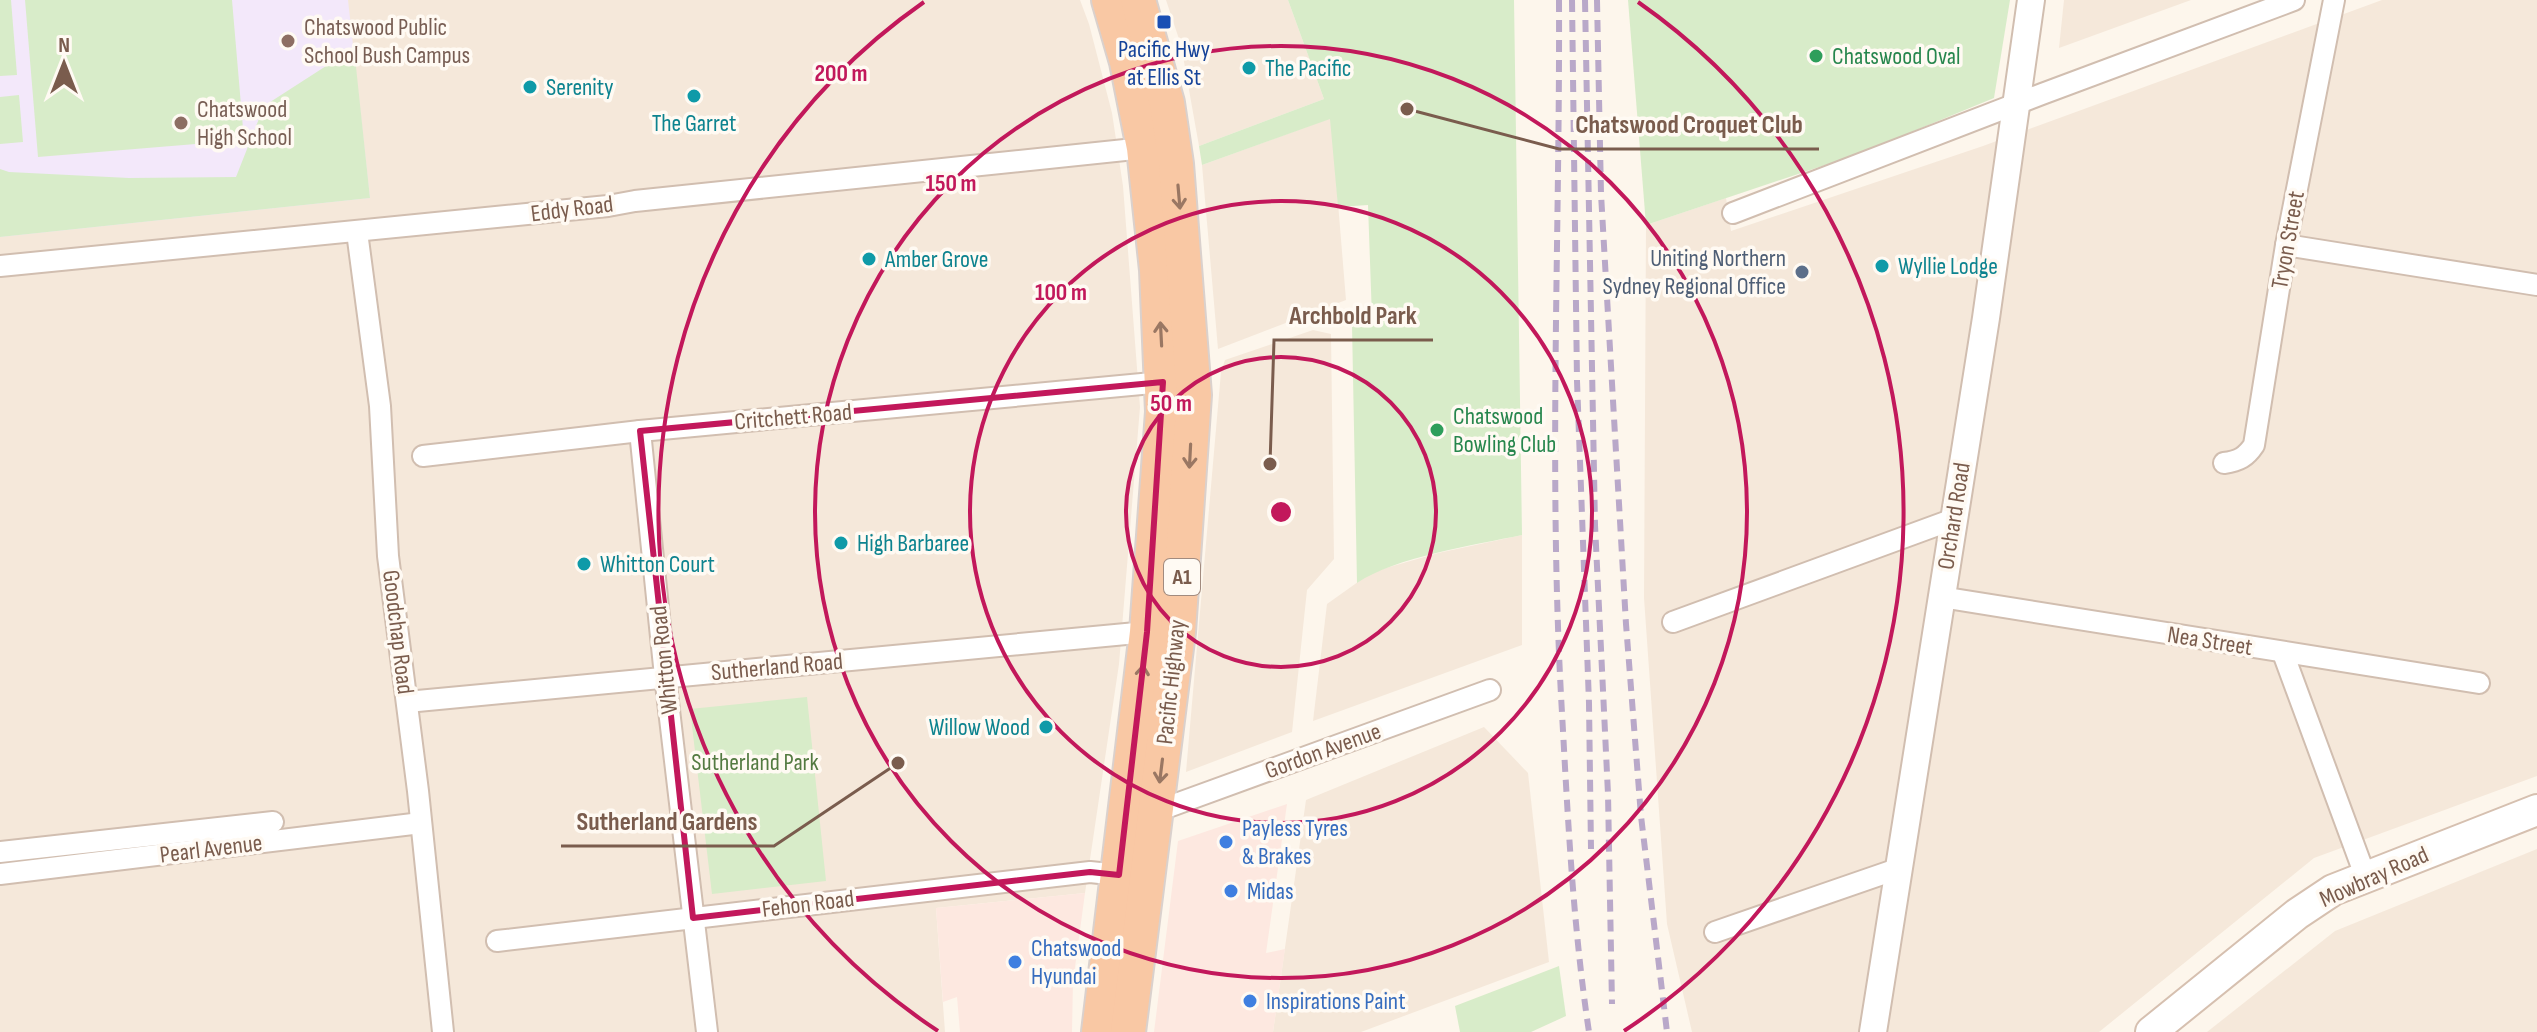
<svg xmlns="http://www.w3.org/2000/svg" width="2537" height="1032" font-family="'Sofia Sans Condensed',sans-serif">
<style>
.residential{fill:#f5e8da}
.commercial{fill:#fde8e0}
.education{fill:#f3e8fa}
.green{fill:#d8ecc9}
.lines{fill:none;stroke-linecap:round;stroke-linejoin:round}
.minor-casing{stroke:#d1beb0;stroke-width:24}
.tertiary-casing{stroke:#d1beb0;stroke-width:30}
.secondary-casing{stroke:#d6c0b0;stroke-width:34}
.trunk-casing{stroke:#dad1cd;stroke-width:38}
.minor{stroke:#fff;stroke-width:20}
.tertiary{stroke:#fff;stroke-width:26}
.secondary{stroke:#fff;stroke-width:30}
.trunk{stroke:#f9c8a4;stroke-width:34}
.rail{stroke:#b9a8c9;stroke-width:6;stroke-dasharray:12 8;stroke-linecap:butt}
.oneway{stroke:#9a7763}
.marked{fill:none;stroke:#c2185b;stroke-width:6;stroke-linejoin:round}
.ring{fill:none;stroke:#c2185b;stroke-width:4}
.transit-dot{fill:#1a4fb4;stroke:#fffaf3;stroke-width:3}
.education-dot{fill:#8d6e63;stroke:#fffaf3;stroke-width:3}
.leisure-dot{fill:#2e9e5b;stroke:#fffaf3;stroke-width:3}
.culture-dot{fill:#0f9aa8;stroke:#fffaf3;stroke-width:3}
.service-dot{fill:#5c6f8a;stroke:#fffaf3;stroke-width:3}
.shop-dot{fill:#3f7fe0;stroke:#fffaf3;stroke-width:3}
.labels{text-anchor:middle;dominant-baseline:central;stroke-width:7;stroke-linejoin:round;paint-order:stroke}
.shield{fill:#fffaf3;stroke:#a28b7f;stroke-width:2}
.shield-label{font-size:22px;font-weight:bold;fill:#7a5c4d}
.education-label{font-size:24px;fill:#785e54;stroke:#fffaf3;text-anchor:start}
.transit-label{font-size:24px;fill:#164399;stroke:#fffaf3}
.leisure-label{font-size:24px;fill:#27864d;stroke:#fffaf3;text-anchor:start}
.culture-label{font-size:24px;fill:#0d838f;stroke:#fffaf3;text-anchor:start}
.street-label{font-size:24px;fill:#7a5c4d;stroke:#fffaf3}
.service-label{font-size:24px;fill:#4e5e75;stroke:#fffaf3;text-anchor:end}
.park-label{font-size:24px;fill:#537a41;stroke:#fffaf3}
.shop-label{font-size:24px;fill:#366cbe;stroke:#fffaf3;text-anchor:start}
.centre{fill:#c2185b;stroke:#fffaf3;stroke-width:4}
.ring-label{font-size:24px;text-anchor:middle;font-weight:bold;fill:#c2185b;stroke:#fffaf3;stroke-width:7;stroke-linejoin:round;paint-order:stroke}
.leader{fill:none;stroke:#7a5c4d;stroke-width:3}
.callout-dot{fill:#7a5c4d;stroke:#fffaf3;stroke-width:3}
.callout-label{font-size:26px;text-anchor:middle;font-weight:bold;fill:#7a5c4d;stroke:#fffaf3;stroke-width:7;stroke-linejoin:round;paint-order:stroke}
</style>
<rect width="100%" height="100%" fill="#fdf6ec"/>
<!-- residential -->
<g class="residential">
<path d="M0,0H1080L1089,24L1112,113L1123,186L1140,407L1119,664L1085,893L936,908L945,1032H0Z"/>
<path d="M1166,0H1288L1324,99L1199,146L1181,45Z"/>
<path d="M2064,0H2191L2059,48Z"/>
<path d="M2382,0H2537V776L2314,858L2099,1032H1692L1667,924L1644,598L1646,225L1726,198L1731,231L1983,146Z"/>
<path d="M1331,118L1346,300L1218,349L1202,165Z"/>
<path d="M1313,330L1331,334L1334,559L1307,590L1292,732L1186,772L1221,372L1225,360Z"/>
<path d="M1522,535V645L1313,721L1327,604L1372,572L1438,553Z"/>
<path d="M1484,727L1528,773L1549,962L1361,1032H1273L1306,800Z"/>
<path d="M2537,849V1032H2207L2335,931Z"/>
</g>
<!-- commercial -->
<g class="commercial">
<path d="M1287,804L1266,953L1285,949L1273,1032H1154L1178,841Z"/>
<path d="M1085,893L1073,982L1072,1032H960L957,997L943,1002L936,908Z"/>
</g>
<!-- education -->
<path class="education" d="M0,0H348L370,198L0,237Z"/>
<!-- green -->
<g class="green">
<path d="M0,0H11L17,75L0,76Z"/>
<path d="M25,0H232L244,140L38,157Z"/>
<path d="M1288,0H1514L1522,535C1475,545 1395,557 1357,583L1352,325L1372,318L1368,205L1338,207L1330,119L1202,165L1199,146L1324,99Z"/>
<path d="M1628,0H2010L1994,98L1858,154L1646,225Z"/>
<path d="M354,48L370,198L0,237V169L9,172L129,178L236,177L264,106Z"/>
<path d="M19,95L23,142L0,144V97Z"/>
<path d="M807,697L826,881L712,894L690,709Z"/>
<path d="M1559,966L1566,1016L1531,1032H1460L1455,1006Z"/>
</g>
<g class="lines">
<defs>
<g id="minor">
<path d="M1733,213L2042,94L2294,0"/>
<path d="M357,232L380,406L388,556L418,791L443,1032"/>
<path d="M2286,245L2537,285"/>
<path d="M0,266L608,206L635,201L1144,148"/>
<path d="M640,431L665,676L707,1032"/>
<path d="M423,456L640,431L1163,382"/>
<path d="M2224,463C2239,461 2246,457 2254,445L2286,245L2334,0"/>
<path d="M1941,597L2479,683"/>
<path d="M1673,622L1954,519"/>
<path d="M2283,653L2366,878"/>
<path d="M407,702L1147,632"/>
<path d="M1157,811L1490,690"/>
<path d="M0,852L273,822"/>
<path d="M0,874L421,823"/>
<path d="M1715,932L1900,868"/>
<path d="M497,941L1090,872L1119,875"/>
</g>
<path id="tertiary" d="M1873,1032L1986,318L2031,0"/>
<path id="secondary" d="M2151,1032L2297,914L2333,890L2537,810"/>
<g id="trunk">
<path d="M1099,1032L1147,632L1163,412L1157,270L1144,148L1127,62L1109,0"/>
<path d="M1128,1032L1178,632L1194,395L1176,164L1167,103L1138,0"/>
</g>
</defs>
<!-- minor casing -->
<use href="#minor" class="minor-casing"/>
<!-- tertiary casing -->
<use href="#tertiary" class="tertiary-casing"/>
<!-- secondary casing -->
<use href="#secondary" class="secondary-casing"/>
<!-- trunk casing -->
<use href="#trunk" class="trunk-casing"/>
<!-- minor -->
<use href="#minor" class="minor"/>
<!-- tertiary -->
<use href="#tertiary" class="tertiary"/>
<!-- secondary -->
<use href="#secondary" class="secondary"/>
<!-- trunk -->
<use href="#trunk" class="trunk"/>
<!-- rail -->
<g class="rail">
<path d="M1559,0C1560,238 1548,475 1562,713C1568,820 1573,926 1589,1032"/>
<path d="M1572,0L1577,381L1589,703L1591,849"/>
<path d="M1585,0L1595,525L1608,794L1612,1004"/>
<path d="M1597,0L1601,194L1626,624L1641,816L1667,1032"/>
</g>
</g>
<!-- one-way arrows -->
<defs><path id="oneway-shaft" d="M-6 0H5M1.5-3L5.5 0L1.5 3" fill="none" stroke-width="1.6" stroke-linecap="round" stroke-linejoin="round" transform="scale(2)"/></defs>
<g class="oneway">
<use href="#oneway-shaft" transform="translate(1179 197) rotate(85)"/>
<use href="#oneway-shaft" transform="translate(1161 334) rotate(-93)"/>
<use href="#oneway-shaft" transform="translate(1190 456) rotate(93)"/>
<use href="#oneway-shaft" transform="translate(1142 677) rotate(-84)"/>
<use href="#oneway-shaft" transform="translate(1161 771) rotate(97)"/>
</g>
<!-- marked area -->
<path class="marked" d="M1163,382L1147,632L1119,875L1090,872L693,918L640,431Z"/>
<!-- distance rings -->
<g class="ring">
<circle cx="1281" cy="512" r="155"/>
<circle cx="1281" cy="512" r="311"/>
<circle cx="1281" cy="512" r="466"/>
<path d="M938 1031A622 622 0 0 1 924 2M1638 2A622 622 0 0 1 1624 1031"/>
</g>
<!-- markers -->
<rect class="transit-dot" x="1156" y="14" width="16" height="16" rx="4"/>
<g class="education-dot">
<circle cx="288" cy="41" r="8"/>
<circle cx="181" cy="123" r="8"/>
</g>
<g class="leisure-dot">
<circle cx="1816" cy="56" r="8"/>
<circle cx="1437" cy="430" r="8"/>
</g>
<g class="culture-dot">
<circle cx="1249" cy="68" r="8"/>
<circle cx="530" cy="87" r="8"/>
<circle cx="694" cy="96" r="8"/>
<circle cx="869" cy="259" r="8"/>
<circle cx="1882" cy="266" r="8"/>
<circle cx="841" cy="543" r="8"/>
<circle cx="584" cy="564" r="8"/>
<circle cx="1046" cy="727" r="8"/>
</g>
<circle class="service-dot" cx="1802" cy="272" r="8"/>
<g class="shop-dot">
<circle cx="1226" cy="842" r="8"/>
<circle cx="1231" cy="891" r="8"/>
<circle cx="1015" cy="962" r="8"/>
<circle cx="1250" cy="1001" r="8"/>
</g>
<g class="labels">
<!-- shield labels -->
<rect class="shield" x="1164" y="559" width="36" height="36" rx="6"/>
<g class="shield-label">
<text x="1182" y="577">A1</text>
</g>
<!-- education labels -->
<g class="education-label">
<text x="304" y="27">Chatswood Public<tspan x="304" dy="28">School Bush Campus</tspan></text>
<text x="197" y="109">Chatswood<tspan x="197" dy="28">High School</tspan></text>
</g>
<!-- transit labels -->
<g class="transit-label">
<text x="1164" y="49">Pacific Hwy<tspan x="1164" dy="28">at Ellis St</tspan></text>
</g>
<!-- leisure labels -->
<g class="leisure-label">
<text x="1832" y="56">Chatswood Oval</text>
<text x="1453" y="416">Chatswood<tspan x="1453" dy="28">Bowling Club</tspan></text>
</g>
<!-- culture labels -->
<g class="culture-label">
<text x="1265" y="68">The Pacific</text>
<text x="546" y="87">Serenity</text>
<text x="694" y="123" text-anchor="middle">The Garret</text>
<text x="885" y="259">Amber Grove</text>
<text x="1898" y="266">Wyllie Lodge</text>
<text x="857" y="543">High Barbaree</text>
<text x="600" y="564">Whitton Court</text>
<text x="1030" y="727" text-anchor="end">Willow Wood</text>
</g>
<!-- street labels -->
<g class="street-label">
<text transform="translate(572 209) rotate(-7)">Eddy Road</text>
<text transform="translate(2288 240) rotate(-80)">Tryon Street</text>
<text transform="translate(793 417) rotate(-5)">Critchett Road</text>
<text transform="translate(1954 516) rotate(-81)">Orchard Road</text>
<text transform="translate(398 632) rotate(83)">Goodchap Road</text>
<text transform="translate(2210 641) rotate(9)">Nea Street</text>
<text transform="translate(664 660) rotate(-96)">Whitton Road</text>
<text transform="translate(777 667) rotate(-5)">Sutherland Road</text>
<text transform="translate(1171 682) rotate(-84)">Pacific Highway</text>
<text transform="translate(1323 751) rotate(-20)">Gordon Avenue</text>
<text transform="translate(211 849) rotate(-7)">Pearl Avenue</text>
<text transform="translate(2374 877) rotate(-24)">Mowbray Road</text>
<text transform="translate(808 904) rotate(-7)">Fehon Road</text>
</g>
<!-- service labels -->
<g class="service-label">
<text x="1786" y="258">Uniting Northern<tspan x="1786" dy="28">Sydney Regional Office</tspan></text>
</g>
<!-- park labels -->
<g class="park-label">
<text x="755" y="762">Sutherland Park</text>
</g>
<!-- shop labels -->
<g class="shop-label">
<text x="1242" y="828">Payless Tyres<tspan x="1242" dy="28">&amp; Brakes</tspan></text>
<text x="1247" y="891">Midas</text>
<text x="1031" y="948">Chatswood<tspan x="1031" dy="28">Hyundai</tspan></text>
<text x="1266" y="1001">Inspirations Paint</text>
</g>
</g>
<circle cx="1281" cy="512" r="12" class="centre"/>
<g class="ring-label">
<text x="841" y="81">200 m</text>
<text x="951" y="191">150 m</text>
<text x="1061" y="300">100 m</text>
<text x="1171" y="411">50 m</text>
</g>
<!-- callouts -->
<path class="leader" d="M1407 109L1559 149H1819M1270 464L1274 340H1433M898 763L774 846H561"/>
<g class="callout-dot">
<circle cx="1407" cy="109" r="8"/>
<circle cx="1270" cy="464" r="8"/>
<circle cx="898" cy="763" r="8"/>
</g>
<g class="callout-label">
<text x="1689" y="133">Chatswood Croquet Club</text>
<text x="1353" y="324">Archbold Park</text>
<text x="667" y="830">Sutherland Gardens</text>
</g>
<!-- north arrow -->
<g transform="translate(64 64)" stroke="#fffaf3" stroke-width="6" paint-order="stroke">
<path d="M0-6L14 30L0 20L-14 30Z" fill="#7a5c4d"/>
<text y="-12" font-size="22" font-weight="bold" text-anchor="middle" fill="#7a5c4d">N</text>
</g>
</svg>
